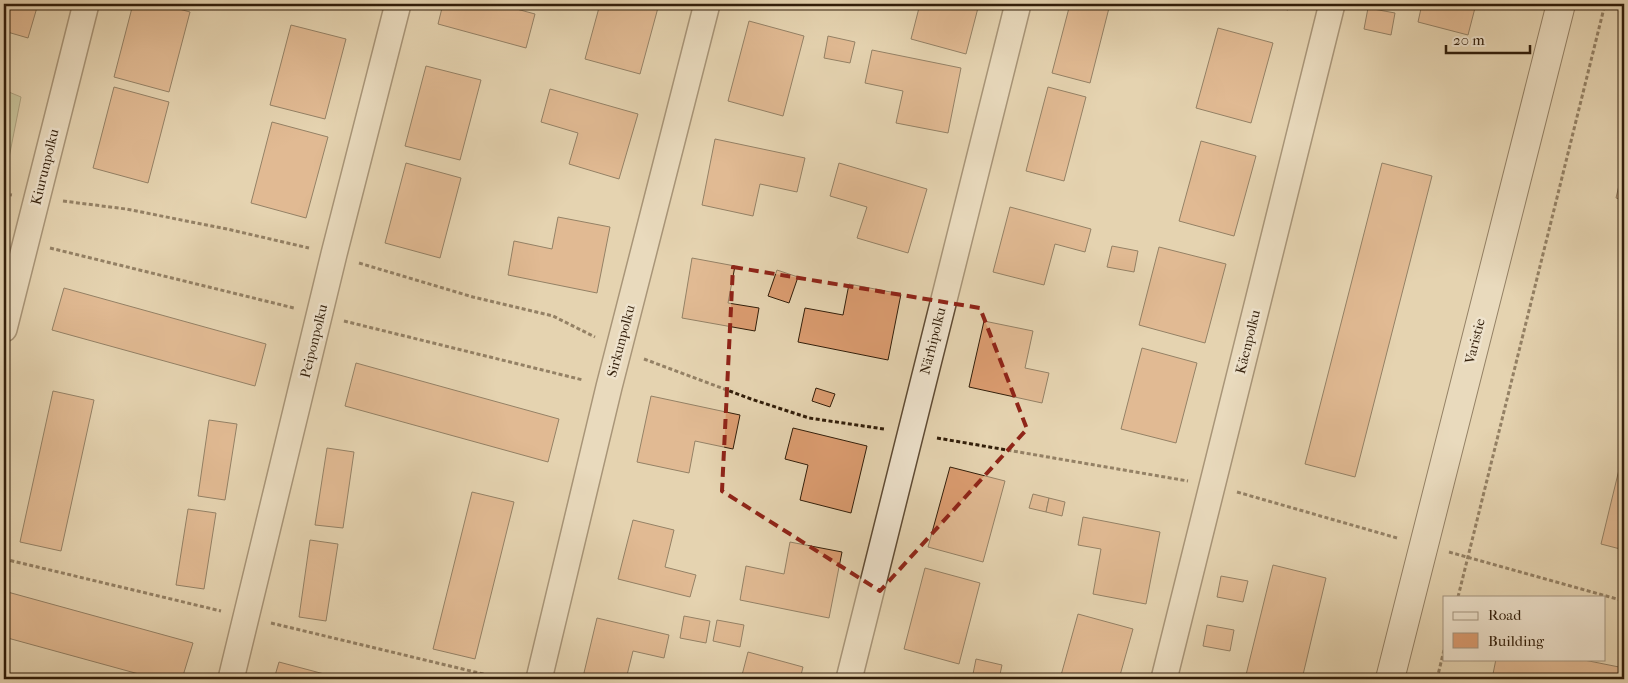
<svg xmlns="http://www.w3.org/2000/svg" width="1628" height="683" font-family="'IM FELL French Canon',serif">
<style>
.green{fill:#afbe90;stroke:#706e4d}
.building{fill:#db9c70;stroke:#321e0a}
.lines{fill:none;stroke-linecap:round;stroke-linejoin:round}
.street-casing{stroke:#5f4b34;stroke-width:28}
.secondary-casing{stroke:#321e0a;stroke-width:30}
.path{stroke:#321e0a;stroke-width:3;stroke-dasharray:4 2.5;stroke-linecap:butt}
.street{stroke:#eee2cc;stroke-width:25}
.secondary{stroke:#eee2cc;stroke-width:28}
.marked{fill:none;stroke:#8f2418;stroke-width:4;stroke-dasharray:10 6;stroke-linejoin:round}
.labels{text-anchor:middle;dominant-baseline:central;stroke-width:5;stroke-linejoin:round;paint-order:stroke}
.street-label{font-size:14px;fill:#321e0a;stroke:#eee2cc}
</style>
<rect width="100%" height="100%" fill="#e5d3b0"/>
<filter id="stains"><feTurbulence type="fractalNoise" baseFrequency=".004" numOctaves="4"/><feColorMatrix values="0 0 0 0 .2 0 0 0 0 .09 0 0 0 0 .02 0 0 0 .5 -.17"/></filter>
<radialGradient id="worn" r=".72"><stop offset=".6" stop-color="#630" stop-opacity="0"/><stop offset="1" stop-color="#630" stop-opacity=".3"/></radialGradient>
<!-- green -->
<path class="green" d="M4,90L21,97L4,183Z"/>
<!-- building -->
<g class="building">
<path d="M4,4H38L28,38L4,31Z"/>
<path d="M133,4H161L190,12L169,92L114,77Z"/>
<path d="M443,4H498L535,14L526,48L438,24Z"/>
<path d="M600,4H659L640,74L585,59Z"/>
<path d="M920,4H979L966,54L911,39Z"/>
<path d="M1070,4H1110L1090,83L1052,73Z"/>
<path d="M1265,4H1290L1288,10Z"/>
<path d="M1422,4H1476L1468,35L1418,22Z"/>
<path d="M1368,8L1395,13L1391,35L1364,29Z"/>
<path d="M749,21L804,36L783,116L728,101Z"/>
<path d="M291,25L346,39L325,119L270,105Z"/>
<path d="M1218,28L1273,43L1251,123L1196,108Z"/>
<path d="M828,36L855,42L850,63L824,58Z"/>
<path d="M872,50L961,68L948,133L896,123L903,91L865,83Z"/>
<path d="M426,66L481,80L460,160L405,146Z"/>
<path d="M114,87L169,102L148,183L93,168Z"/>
<path d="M1048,87L1086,97L1064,181L1026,171Z"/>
<path d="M550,89L638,114L619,179L569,164L578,133L541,122Z"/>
<path d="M272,122L328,137L306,218L251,203Z"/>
<path d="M715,139L805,158L797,192L760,184L753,216L702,205Z"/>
<path d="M1201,141L1256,156L1234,236L1179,221Z"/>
<path d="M406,163L461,178L440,258L385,243Z"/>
<path d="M839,163L927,189L908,253L857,238L867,207L830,196Z"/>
<path d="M1382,163L1432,176L1355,477L1305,464Z"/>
<path d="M1624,164V200L1616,198Z"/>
<path d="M1010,207L1091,229L1085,252L1055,244L1044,285L993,272Z"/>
<path d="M558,217L610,227L597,293L508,275L514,241L552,249Z"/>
<path d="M1112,246L1138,251L1134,272L1107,267Z"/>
<path d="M1159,247L1226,264L1205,343L1139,325Z"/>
<path d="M692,258L735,266L728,303L759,308L755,331L682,318Z"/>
<path d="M777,270L798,277L789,303L768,296Z"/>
<path d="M849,284L901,294L888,360L798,342L805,308L843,315Z"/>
<path d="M64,288L266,344L255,386L52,330Z"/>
<path d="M984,321L1033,331L1025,368L1049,373L1042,403L969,387Z"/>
<path d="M1142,348L1197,363L1176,443L1121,429Z"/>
<path d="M356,363L559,419L548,462L345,406Z"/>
<path d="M816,388L835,394L830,407L812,401Z"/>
<path d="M53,391L94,400L61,551L20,542Z"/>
<path d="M651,396L740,415L733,449L695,441L689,473L637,462Z"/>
<path d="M209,420L237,424L225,500L198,496Z"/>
<path d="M793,428L867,446L851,513L800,500L808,465L785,459Z"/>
<path d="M327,448L354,452L343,528L315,525Z"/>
<path d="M1624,449V550L1601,544Z"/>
<path d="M950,467L1005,481L983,562L928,547Z"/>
<path d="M472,492L514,502L475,659L433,649Z"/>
<path d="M1033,494L1049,498L1046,512L1029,508Z"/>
<path d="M1049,498L1065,502L1062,516L1046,512Z"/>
<path d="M188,509L216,513L204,589L176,585Z"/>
<path d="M1083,517L1160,532L1146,604L1093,594L1101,549L1078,545Z"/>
<path d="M633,520L674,530L665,567L696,575L690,597L618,579Z"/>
<path d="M310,540L338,544L326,621L299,617Z"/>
<path d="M790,542L842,552L829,618L740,600L746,566L784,574Z"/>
<path d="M1273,565L1326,578L1302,679H1245Z"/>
<path d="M925,568L980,583L959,664L904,649Z"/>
<path d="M1221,576L1248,581L1243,602L1217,597Z"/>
<path d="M4,591L193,643L182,679H157L4,637Z"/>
<path d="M1078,614L1133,629L1119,679H1060Z"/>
<path d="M684,616L710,621L706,643L680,638Z"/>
<path d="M597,618L669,635L664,658L633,651L626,679H591L583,677Z"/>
<path d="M717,620L744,625L740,647L713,641Z"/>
<path d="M1207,625L1234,630L1230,651L1203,646Z"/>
<path d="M748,652L803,667L800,679H741Z"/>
<path d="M976,659L1002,665L999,679H972Z"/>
<path d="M1496,659H1579L1624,668V679H1492Z"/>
<path d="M279,662L343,679H274Z"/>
</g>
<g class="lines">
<defs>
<g id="street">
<path d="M4,329L86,4"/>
<path d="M231,679L334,254L398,4"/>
<path d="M539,679L609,387L707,4"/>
<path d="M849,679L1018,4"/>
<path d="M1164,679L1332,4"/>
</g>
<path id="secondary" d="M1390,679L1561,4"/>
</defs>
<!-- street casing -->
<use href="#street" class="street-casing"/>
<!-- secondary casing -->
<use href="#secondary" class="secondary-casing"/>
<!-- path -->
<g class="path">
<path d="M4,194L12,195"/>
<path d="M63,201L126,209L227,229L309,248"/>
<path d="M50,248L294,308"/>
<path d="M359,263L473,297L553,316L595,337"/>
<path d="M344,321L583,380"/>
<path d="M644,359L751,399L809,418L884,429"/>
<path d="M937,438L1188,481"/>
<path d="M1237,492L1397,538"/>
<path d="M1449,552L1624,601"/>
<path d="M4,559L221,611"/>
<path d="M1458,597L1605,4"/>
<path d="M271,623L504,679"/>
<path d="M1437,679L1444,650"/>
</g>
<!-- street -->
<use href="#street" class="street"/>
<!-- secondary -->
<use href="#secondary" class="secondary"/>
</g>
<!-- marked area -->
<path d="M0 0H1628V683H0ZM733,267L980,308L1027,429L880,591L722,491Z" fill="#e5d3b0" fill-opacity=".55" fill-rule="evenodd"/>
<path class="marked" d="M733,267L980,308L1027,429L880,591L722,491Z"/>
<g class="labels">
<!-- street labels -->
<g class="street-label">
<text transform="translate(45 167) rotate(-76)">Kiurunpolku</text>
<text transform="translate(314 341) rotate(-76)">Peiponpolku</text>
<text transform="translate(621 341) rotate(-75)">Sirkunpolku</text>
<text transform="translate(933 341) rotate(-76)">Närhipolku</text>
<text transform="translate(1475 341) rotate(-76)">Varistie</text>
<text transform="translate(1248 342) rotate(-76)">Käenpolku</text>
</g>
</g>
<!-- margin -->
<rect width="1628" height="683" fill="none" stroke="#e5d3b0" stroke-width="20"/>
<rect x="5" y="5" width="1618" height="673" fill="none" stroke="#321e0a" stroke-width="2.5"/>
<rect x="10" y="10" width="1608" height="663" fill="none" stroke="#321e0a"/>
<!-- legend -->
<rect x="1443" y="596" width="162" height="65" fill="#eee2cc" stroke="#a3947e"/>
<rect x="1453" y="612" width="25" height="8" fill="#eee2cc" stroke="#a3947e"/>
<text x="1488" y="620" font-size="15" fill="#321e0a">Road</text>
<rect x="1453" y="633" width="25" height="15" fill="#db9c70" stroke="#a3947e"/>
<text x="1488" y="646" font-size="15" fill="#321e0a">Building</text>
<!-- scale -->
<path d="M1446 45v8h84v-8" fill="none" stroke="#321e0a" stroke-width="2.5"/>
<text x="1453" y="45" font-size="15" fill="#321e0a" stroke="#eee2cc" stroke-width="4" paint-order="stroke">20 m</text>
<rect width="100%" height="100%" filter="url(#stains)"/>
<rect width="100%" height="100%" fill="url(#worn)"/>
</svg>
